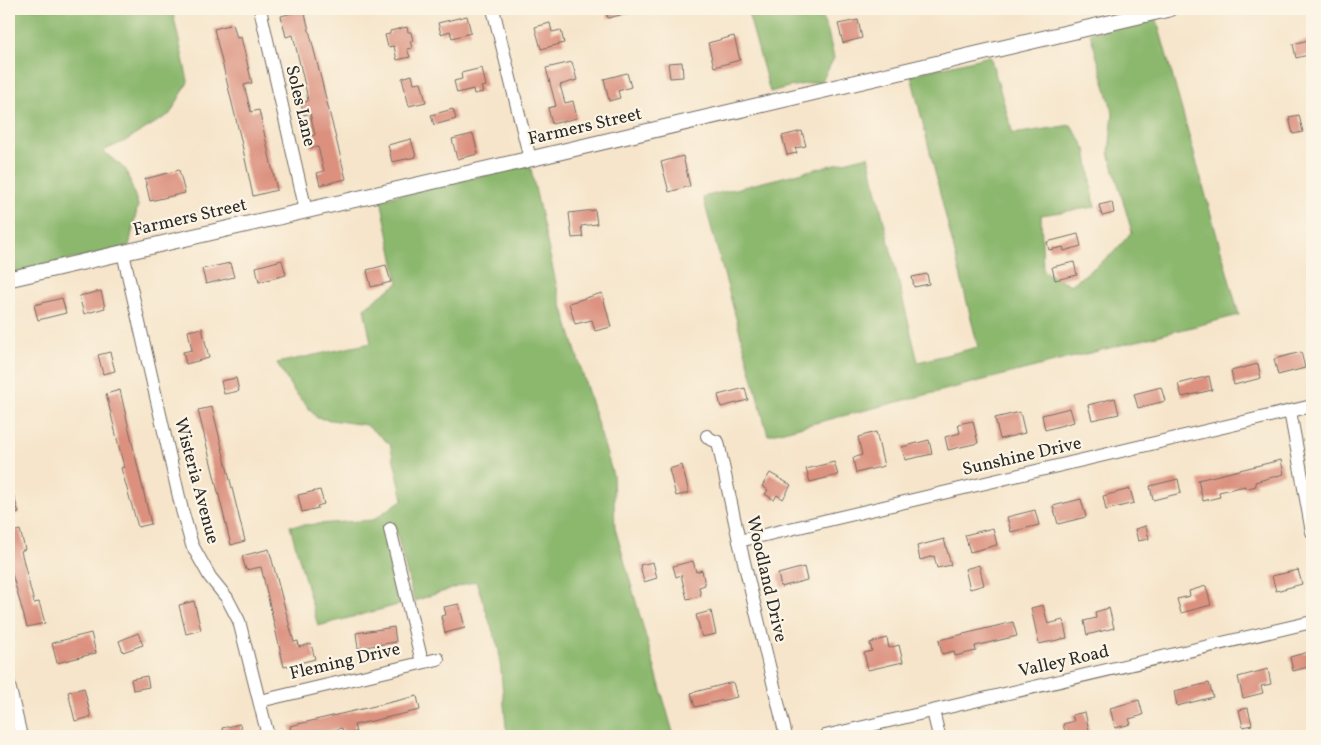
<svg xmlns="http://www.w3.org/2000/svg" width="1321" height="745" font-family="Vollkorn,serif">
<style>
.forest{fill:#8cb86e;stroke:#5c724c}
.building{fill:#dc917f}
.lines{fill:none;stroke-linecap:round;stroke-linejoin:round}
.minor-casing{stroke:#726c63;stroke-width:14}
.tertiary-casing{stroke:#726c63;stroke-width:17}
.minor{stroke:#fff;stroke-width:12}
.tertiary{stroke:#fff;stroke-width:15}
.labels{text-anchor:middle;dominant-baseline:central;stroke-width:4.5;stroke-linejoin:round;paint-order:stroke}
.street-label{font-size:18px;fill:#2b2b2b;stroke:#fcf5e5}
</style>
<rect width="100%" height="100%" fill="#fcf5e5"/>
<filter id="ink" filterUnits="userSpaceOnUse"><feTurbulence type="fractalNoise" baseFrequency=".02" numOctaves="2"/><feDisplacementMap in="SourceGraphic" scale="10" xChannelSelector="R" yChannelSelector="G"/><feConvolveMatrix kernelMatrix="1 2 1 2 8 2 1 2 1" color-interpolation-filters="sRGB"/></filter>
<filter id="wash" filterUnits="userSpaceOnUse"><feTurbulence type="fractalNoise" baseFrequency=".0096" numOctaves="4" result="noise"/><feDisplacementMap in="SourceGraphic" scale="20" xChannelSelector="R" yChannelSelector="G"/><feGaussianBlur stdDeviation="1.12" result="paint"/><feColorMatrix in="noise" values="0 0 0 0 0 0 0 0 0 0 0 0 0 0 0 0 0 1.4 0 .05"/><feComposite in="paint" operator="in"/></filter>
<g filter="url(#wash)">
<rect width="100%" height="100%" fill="#f6e5cb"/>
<!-- forest -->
<g class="forest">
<path d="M9,9H172L188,81L187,84L170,114L125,141L103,151L126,170L138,205L129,246L9,274Z"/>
<path d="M747,9H788L791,16L797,15L804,9H819L828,32L834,58L822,81L788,87L770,92Z"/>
<path d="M1156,17L1239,315L768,435L703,197L868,156L918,362L978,347L911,75L990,56L1013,134L1071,125L1086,149L1095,207L1041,215L1043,271L1071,285L1112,254L1132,232L1109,153L1113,113L1090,33Z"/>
<path d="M530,165L558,292L613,475L615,528L674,736H510L506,727L499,650L476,581L414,601L394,523L383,526L402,604L318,626L290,526L373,520L403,499L390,444L366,425L317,418L293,390L277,363L371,343L364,308L398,283L381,199Z"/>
</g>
<g id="blocks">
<!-- building -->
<g class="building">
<path d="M605,9H633V12L608,18Z"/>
<path d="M304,10L346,179L320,185L317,173L324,171L318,147L311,148L308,136L315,135L310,113L304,115L301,103L308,101L306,90L293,35L286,37L281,16Z"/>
<path d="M467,16L471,33L452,38L450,31L441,34L438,23Z"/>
<path d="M858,20L862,38L843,43L838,24Z"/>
<path d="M550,23L552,32L561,30L564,43L541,49L535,27Z"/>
<path d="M233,24L237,38L241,37L252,83L244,85L251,112L259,110L277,190L253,196L241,140L214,29Z"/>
<path d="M407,27L408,32H411L413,41H410L412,48L407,49L410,57L397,60L394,46L388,47L385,35L390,34V31Z"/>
<path d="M734,36L740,60L714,67L708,43Z"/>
<path d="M1312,39V54L1296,58L1293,44Z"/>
<path d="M572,62L577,80L560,85L565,103L573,101L577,118L552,124L548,108L556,106L546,68Z"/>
<path d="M682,62L683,77L670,78L668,63Z"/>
<path d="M482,68L486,86L481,87L483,92L474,94L473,89L457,93L454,81L462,79L461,73Z"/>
<path d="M627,73L631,87L618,91L620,98L609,101L604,79Z"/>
<path d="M412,75L414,83L421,82L426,102L409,106L402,78Z"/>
<path d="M453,109L456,119L434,125L431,115Z"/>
<path d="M1299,115L1303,132L1293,134L1289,117Z"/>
<path d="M802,131L806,146L795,148L797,153L787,155L782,136Z"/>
<path d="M473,134L478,154L457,159L452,139Z"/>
<path d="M411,139L416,157L392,162L388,145Z"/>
<path d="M683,156L690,186L669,192L661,162Z"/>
<path d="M179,170L185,193L150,201L145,179Z"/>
<path d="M1112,202L1114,213L1102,216L1099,205Z"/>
<path d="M595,210L597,224L581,226L583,237L572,238L569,213Z"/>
<path d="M1078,234L1081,246L1064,251L1063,247L1049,250L1047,242Z"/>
<path d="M282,260L286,275L259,282L256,267Z"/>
<path d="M1074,262L1077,275L1055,280L1052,267Z"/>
<path d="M230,263L234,277L206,284L202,269Z"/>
<path d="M386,265L391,282L371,287L367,270Z"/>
<path d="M927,274L929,284L914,287L912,277Z"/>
<path d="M101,291L105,308L84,314L79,296Z"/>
<path d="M602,293L611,327L595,331L592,320L575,324L569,303Z"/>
<path d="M62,298L66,313L38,320L34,305Z"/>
<path d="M202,328L209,358L186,364L183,352L192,350L188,331Z"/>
<path d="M110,352L115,371L103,374L98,355Z"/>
<path d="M1301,352L1305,368L1278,375L1274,359Z"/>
<path d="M1258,364L1261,378L1234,385L1231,371Z"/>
<path d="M1209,376L1212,390L1182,397L1178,384Z"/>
<path d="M236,378L239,391L224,394L221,381Z"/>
<path d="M1161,387L1165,401L1138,408L1134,394Z"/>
<path d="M745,388L748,400L721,407L718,395Z"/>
<path d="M120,390L151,524L138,527L121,468L124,467L106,394Z"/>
<path d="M1115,398L1119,414L1092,420L1088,405Z"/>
<path d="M212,407L245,541L231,545L198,410Z"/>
<path d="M1070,408L1074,422L1045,430L1042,415Z"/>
<path d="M1020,412L1025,433L1000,439L995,418Z"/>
<path d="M973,421L978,443L948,450L945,437L960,433L958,424Z"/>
<path d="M876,432L884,466L856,473L853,458L862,455L858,437Z"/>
<path d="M929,440L932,454L905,460L902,447Z"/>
<path d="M1281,460L1284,474L1255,482L1256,486L1245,489V486L1219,492L1220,497L1203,501L1198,480Z"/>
<path d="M834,462L838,475L810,482L806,469Z"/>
<path d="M682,465L689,493L676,496L669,469Z"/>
<path d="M770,473L791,485L783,499L777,495L774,500L765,494L768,490L762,486Z"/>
<path d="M1178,479L1181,493L1153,500L1150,486Z"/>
<path d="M9,487H11L19,513L9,516Z"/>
<path d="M1130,489L1134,503L1106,510L1103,496Z"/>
<path d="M320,490L324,504L317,506L318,508L302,512L298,495Z"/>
<path d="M1081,499L1086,517L1058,524L1053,506Z"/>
<path d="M1035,510L1039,525L1011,532L1007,517Z"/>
<path d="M1146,526L1149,539L1138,541L1135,529Z"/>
<path d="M993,528L997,545L970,552L965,535Z"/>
<path d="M20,530L25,549L21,551L34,603L39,602L45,623L27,627L9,563V533Z"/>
<path d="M944,539L951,565L937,568L934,556L920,560L917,546Z"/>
<path d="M269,549L294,642L298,641L299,647L311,644L315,659L284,667L261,567L246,570L242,556Z"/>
<path d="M693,561L696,572L702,570L705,585L699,587L701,596L687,599L681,575L676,577L673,566Z"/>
<path d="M653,562L657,578L644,582L640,565Z"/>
<path d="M979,565L984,585L970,589L965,569Z"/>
<path d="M804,567L807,580L781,587L778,574Z"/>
<path d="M1298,570L1302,584L1276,591L1272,576Z"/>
<path d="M1206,586L1211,605L1181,613L1177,599L1190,596L1189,591Z"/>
<path d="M194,601L201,630L186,634L179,605Z"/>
<path d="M459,604L465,628L445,633L441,616L446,615L444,607Z"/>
<path d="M1043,605L1048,624L1063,620L1067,638L1039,644L1031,608Z"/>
<path d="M1109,608L1114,628L1087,635L1084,621L1096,618L1095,612Z"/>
<path d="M711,611L716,634L702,637L696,615Z"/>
<path d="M1013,622L1017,636L975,646L976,651L955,656L954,651L942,654L939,640Z"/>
<path d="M394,627L396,642L358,648L356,633Z"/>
<path d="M91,633L96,653L57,663L52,643Z"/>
<path d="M138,633L143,645L123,652L119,641Z"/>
<path d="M887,638L889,648L899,645L903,662L868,670L864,653L872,651L870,643Z"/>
<path d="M1312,651V666L1293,671L1290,657Z"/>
<path d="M1268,669L1271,684L1261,686L1263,693L1243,698L1238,677Z"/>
<path d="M147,676L149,687L133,690L131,679Z"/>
<path d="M733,682L737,697L695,707L691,693Z"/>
<path d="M1209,683L1213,697L1177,706L1174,691Z"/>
<path d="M84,688L91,717L75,721L68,692Z"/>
<path d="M417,696L420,710L354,725L356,732L344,735L342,728L310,736H292L290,726Z"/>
<path d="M1139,700L1143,715L1129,719L1131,724L1115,728L1110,708Z"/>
<path d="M1248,708L1252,725L1243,727L1239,710Z"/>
<path d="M1085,712L1090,735L1066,736L1063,724L1074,721L1072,715Z"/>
<path d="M240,724L243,736H224L222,728Z"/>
</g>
</g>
</g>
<g filter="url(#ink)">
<use href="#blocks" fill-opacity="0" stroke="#726c63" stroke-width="1"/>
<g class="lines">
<defs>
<g id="minor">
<path d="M260,9L306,211"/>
<path d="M493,9L530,159"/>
<path d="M123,253L182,510L192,545L210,577L227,598L239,621L268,736"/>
<path d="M1290,411L1312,532"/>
<path d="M707,436L710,439L718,442L739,541L786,736"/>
<path d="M390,529L422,662"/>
<path d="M739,541L1312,406"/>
<path d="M9,685L21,736"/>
<path d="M260,701L438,659"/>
<path d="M933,711L939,736"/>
<path d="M825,736L1312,622"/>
</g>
<path id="tertiary" d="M9,279L530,159L1169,9"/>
</defs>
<!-- minor casing -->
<use href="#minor" class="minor-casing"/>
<!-- tertiary casing -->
<use href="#tertiary" class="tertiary-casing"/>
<!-- minor -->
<use href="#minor" class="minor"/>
<!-- tertiary -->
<use href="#tertiary" class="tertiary"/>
</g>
</g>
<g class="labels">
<!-- street labels -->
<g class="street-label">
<text transform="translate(300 106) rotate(77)">Soles Lane</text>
<text transform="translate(585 127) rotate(-13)">Farmers Street</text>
<text transform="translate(190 218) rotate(-13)">Farmers Street</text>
<text transform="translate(1022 457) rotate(-13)">Sunshine Drive</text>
<text transform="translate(196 481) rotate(75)">Wisteria Avenue</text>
<text transform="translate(766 579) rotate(77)">Woodland Drive</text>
<text transform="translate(345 662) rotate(-13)">Fleming Drive</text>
<text transform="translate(1064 662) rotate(-13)">Valley Road</text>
</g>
</g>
<!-- margin -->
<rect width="1321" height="745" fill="none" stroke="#fcf5e5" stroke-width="30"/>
</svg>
